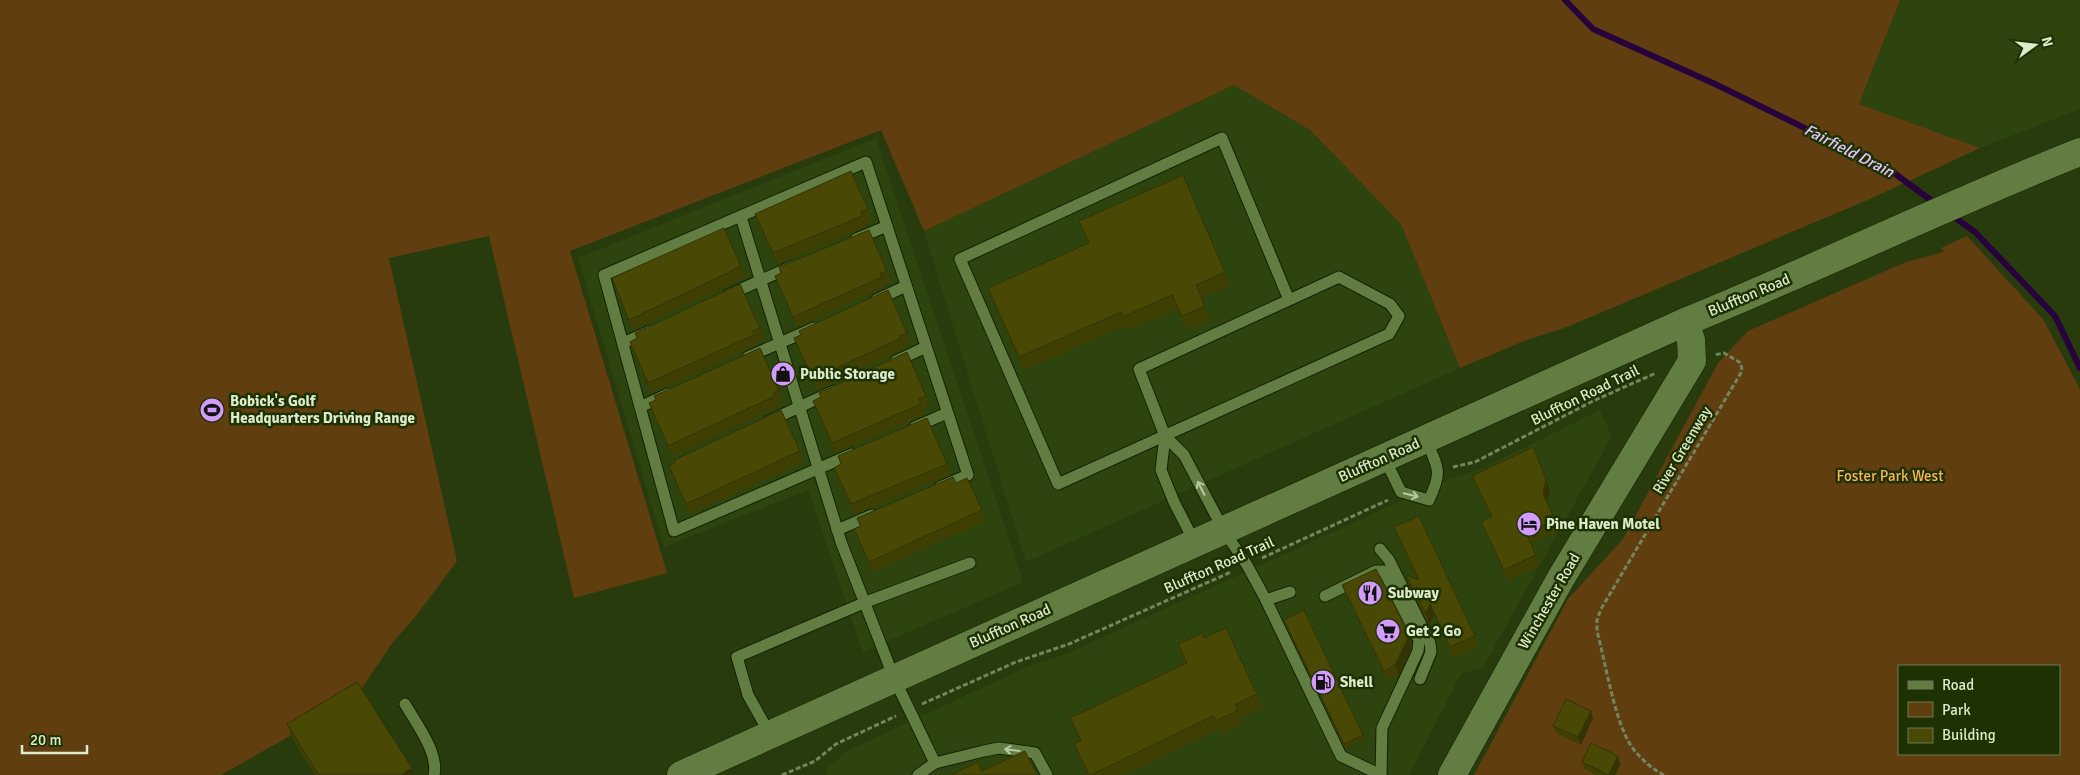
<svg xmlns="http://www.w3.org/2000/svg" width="2080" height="775" font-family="Signika,sans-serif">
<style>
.built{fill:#2e440f}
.green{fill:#603e10;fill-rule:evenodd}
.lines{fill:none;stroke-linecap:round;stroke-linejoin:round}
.stream{stroke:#27023c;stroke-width:6}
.lane-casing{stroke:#132103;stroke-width:13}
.secondary-casing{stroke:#132103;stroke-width:29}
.path{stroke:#74865e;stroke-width:3;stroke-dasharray:5 2.5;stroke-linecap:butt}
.lane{stroke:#617d41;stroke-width:11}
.secondary{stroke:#617d41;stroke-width:28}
.wall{fill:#3f3f04}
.shaded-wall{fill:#333304}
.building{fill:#494905;stroke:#333304}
.oneway{stroke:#b6caa2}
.labels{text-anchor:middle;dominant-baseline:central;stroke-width:5;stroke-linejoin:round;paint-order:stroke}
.street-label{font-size:15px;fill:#dbebcb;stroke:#1e3102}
.poi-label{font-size:15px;font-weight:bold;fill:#dbebcb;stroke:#1e3102;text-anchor:start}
.park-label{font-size:15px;fill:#fdb55d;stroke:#1e3102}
.water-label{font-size:16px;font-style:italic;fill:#e5c7fe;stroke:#1e3102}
</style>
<rect width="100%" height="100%" fill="#283b0d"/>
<!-- built -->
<g class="built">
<path d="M1900,0H2080V109L1980,148L1859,104Z"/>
<path d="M1234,85L1310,130L1401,224L1460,368L1026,562L924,231Z"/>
<path d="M876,138L1023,582L863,652L808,490L664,547L578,258Z"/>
<path d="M1600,410L1612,436L1483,667L1461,674L1409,775H827L825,769L851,749L1027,667L1066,654L1451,478L1479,470Z"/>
</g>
<!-- green -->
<g class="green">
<path d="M0,0H1900L1859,104L1980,148L1870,199L1567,327L1524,341L1460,368L1401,224L1310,130L1234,85L924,231L881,130L570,251L667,573L574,598L489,236L389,258L457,561L416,616L393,642L361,689L283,740L221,775H0Z"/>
<path d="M1967,236L2043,319L2080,389V775H1474L1568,599L1623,539L1718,363L1748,331L1906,262L1944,252L1941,248ZM1899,666H2059V754H1899Z"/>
</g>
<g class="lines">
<!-- stream -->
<g class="stream">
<path d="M1565,0L1593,29L1715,84L1890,170L1936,204"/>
<path d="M1950,214L1975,232L2055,316L2080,368"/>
</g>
<defs>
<g id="lane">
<path d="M741,217L841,542L894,678L935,763"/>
<path d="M856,239L887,226"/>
<path d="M728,295L793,266"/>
<path d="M876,300L906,286"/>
<path d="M623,343L650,331"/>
<path d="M748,357L814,328"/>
<path d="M896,361L926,347"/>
<path d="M640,407L668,394"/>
<path d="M769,421L834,391"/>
<path d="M915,427L947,413"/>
<path d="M1165,436L1139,369L1339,277L1390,304L1399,316L1389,334L1058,484L960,259L1222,138L1289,300"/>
<path d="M852,454L674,531L604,275L866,162L968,475L940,487"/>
<path d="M1384,457L1401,492L1429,500C1443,471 1438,468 1426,440"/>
<path d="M837,530L872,515"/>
<path d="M1195,543L1174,502L1161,470L1165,436L1184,455L1224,531L1247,565L1266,600L1341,756L1381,775"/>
<path d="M1380,549L1389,560L1430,643L1431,652L1420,679"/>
<path d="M1325,596L1376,571H1384L1419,640L1418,651L1382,728L1381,775"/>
<path d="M1266,600L1290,592"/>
<path d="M405,704C416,723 439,753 434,775"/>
<path d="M771,736L748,695L737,657L866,602L970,563"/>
<path d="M918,775L935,763L984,751L999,748L1035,753L1047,775"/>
</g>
<g id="secondary">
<path d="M681,775L1685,322C1818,268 1946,205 2080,152"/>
<path d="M1452,775L1561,578L1692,361L1691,340L1685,322"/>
</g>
</defs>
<!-- lane casing -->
<use href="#lane" class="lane-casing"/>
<!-- secondary casing -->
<use href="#secondary" class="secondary-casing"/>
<!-- path -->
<g class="path">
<path d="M1453,467L1475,462L1593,401L1656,373"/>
<path d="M1262,558L1388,500"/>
<path d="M922,704L1016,662L1069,644L1231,572"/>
<path d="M782,775L815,761L836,744L896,716"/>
<path d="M1664,775C1652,769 1640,758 1632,747C1615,724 1605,660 1597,631V620L1601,609L1742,371L1741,363L1724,353L1714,355"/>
</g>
<!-- lane -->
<use href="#lane" class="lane"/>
<!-- secondary -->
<use href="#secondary" class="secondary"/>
</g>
<!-- wall -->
<g class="wall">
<path d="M868,209L872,220L865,223L866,227L777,264L755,214Z"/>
<path d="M1079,221L1225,272L1230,285L1201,298L1210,320L1186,330L1177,309L1128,331L1126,325L1024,370L993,302L988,288L1088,244Z"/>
<path d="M741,266L745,276L737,280L738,281L632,330L612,278Z"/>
<path d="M779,267L887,271L891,282L884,285L885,287L797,327L775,276L781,273Z"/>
<path d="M760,328L764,338L757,342L758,345L652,393L634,352L630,342Z"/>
<path d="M907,333L910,343L903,346L904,349L817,389L798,349L794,338Z"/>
<path d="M779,390L783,400L777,403L779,407L672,456L653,414L649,403Z"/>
<path d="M926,396L930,406L923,410L924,415L835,453L817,411L813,401Z"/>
<path d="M800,451L804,462L690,514L672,476L669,466Z"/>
<path d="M838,456L947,464L951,474L854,515L838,478L834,468L841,464Z"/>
<path d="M1472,476L1546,479L1550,490L1547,503L1555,520L1559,530L1531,543L1540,565L1508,581L1485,532L1481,522L1491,517L1476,487Z"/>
<path d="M982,510L985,521L872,572L858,540L854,529L860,526L857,518Z"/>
<path d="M1394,527L1475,636L1478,646L1454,657L1434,615L1429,625L1410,586L1406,575L1417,579L1398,538Z"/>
<path d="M1342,585L1408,632L1411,641V649L1399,675L1387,680L1346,594Z"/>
<path d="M1284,620L1363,735L1364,738L1345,748Z"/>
<path d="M1204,638L1257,694L1262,708L1241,718L1243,724L1221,735L1218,730L1124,775H1087L1079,757L1074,744L1080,741L1070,718L1185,663L1178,644Z"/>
<path d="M1591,711L1593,718L1581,745L1556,733L1553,726Z"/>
<path d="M287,724L414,775H315L292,738Z"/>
<path d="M1618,756L1620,764L1615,775H1596L1585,769L1582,762Z"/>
</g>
<!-- shaded-wall -->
<g class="shaded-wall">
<path d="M1546,479L1550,490L1547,505L1543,494Z"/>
<path d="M1430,604L1434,615L1429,625L1426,614Z"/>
<path d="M1408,632L1411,641V649L1399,675L1395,665Z"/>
<path d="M1591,711L1593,718L1581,745L1578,737Z"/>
<path d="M1618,756L1620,764L1615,775H1609Z"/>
<path d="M412,768L414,775H401Z"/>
</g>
<!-- building -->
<g class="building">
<path d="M851,171L868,209L861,212L862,216L773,253L755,214Z"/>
<path d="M1183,175L1225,272L1196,285L1205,306L1182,316L1172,295L1123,317L1121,312L1019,357L988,288L1089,243L1079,221Z"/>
<path d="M724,228L741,266L734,269V270L629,320L612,278Z"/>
<path d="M869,230L887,271L880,274L882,277L793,317L775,276L781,273L779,267Z"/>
<path d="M740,284L760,328L753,331L754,335L648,383L630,342L637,338L635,333Z"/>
<path d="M888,290L907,333L899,336L901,338L813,379L794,338L801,335L799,331Z"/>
<path d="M760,348L779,390L773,393L775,396L668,446L649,403L656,400L654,396Z"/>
<path d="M907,352L926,396L919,399L921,404L832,443L813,401L821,397L819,393Z"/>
<path d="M781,410L800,451L686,504L669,466L675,463L674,460Z"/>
<path d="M927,418L947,464L851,504L834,468L841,464L838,456Z"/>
<path d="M1533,447L1546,479L1543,494L1555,520L1526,533L1536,555L1504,570L1481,522L1492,516L1472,476Z"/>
<path d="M953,477L956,483L967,478L982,510L869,562L854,529L861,526L857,518Z"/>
<path d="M1419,516L1475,636L1450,647L1430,604L1426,614L1406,575L1419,580L1394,527Z"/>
<path d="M1376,569L1408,632L1407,640L1395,665L1384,671L1342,585Z"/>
<path d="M1304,610L1363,735L1344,744L1284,620Z"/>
<path d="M1226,628L1257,694L1235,705L1238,710L1216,721L1213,716L1091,775H1089L1074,744L1081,740L1070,718L1187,663L1178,644L1202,633L1204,638Z"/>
<path d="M357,682L412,768L401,775H319L287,724Z"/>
<path d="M1566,699L1591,711L1578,737L1553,726Z"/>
<path d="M1591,743L1618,756L1609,775L1582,762Z"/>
<path d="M1025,751L1037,775H951L978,762L982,771Z"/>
</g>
<!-- one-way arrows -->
<defs><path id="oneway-shaft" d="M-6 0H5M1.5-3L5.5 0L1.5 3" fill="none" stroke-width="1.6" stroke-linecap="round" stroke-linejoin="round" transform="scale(1.25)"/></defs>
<g class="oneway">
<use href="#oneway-shaft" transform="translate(1201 488) rotate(-117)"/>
<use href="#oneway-shaft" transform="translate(1411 495) rotate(14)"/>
<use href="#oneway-shaft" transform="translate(1012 750) rotate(-173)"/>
</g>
<!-- icons -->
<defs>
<symbol id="shop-disc" viewBox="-11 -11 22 22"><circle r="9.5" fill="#d39cfc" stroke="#1e3102"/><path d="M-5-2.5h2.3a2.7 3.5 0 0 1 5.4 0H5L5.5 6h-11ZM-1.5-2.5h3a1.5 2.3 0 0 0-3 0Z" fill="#111"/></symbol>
<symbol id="stadium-disc" viewBox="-11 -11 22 22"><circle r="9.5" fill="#d39cfc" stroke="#1e3102"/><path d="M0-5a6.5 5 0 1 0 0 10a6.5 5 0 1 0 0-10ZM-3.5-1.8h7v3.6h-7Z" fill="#111"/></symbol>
<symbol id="hotel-disc" viewBox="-11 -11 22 22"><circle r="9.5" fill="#d39cfc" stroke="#1e3102"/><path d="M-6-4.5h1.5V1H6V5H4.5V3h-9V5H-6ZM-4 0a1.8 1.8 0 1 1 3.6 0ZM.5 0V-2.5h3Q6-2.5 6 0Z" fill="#111"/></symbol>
<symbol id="restaurant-disc" viewBox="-11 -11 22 22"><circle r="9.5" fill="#d39cfc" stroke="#1e3102"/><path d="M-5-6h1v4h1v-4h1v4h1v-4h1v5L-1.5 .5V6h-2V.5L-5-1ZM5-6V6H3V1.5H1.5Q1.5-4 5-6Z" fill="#111"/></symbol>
<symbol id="supermarket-disc" viewBox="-11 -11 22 22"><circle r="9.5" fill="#d39cfc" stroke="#1e3102"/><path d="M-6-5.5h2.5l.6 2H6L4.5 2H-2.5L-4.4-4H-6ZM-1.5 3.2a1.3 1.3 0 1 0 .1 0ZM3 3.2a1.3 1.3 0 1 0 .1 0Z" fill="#111"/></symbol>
<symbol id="fuel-disc" viewBox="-11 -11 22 22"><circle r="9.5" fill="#d39cfc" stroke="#1e3102"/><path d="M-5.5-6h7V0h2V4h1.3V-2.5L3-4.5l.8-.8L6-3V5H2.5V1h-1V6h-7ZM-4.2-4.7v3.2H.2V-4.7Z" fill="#111"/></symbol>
</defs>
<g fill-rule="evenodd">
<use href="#shop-disc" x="769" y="360" width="28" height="28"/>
<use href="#stadium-disc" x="198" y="396" width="28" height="28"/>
<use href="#hotel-disc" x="1515" y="510" width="28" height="28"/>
<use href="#restaurant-disc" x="1356" y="579" width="28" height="28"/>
<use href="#supermarket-disc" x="1374" y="617" width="28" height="28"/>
<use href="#fuel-disc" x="1309" y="668" width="28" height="28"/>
</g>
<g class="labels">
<!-- street labels -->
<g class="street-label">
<text transform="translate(1749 295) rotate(-23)">Bluffton Road</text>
<text transform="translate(1585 395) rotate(-26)">Bluffton Road Trail</text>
<text transform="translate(1682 450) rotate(-59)">River Greenway</text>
<text transform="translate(1379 460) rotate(-24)">Bluffton Road</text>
<text transform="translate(1219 565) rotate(-24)">Bluffton Road Trail</text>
<text transform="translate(1549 601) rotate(-60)">Winchester Road</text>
<text transform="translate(1010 626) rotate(-24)">Bluffton Road</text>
</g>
<!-- poi labels -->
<g class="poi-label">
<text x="800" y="374">Public Storage</text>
<text x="230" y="401">Bobick's Golf<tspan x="230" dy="17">Headquarters Driving Range</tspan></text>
<text x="1546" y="524">Pine Haven Motel</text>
<text x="1388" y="593">Subway</text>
<text x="1406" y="631">Get 2 Go</text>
<text x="1340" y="682">Shell</text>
</g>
<!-- park labels -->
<g class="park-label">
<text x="1890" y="476">Foster Park West</text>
</g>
<!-- water labels -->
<g class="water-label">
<text transform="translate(1849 151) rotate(27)">Fairfield Drain</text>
</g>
</g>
<!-- legend -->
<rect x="1898" y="665" width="162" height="90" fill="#1e3102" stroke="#6a7b52"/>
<rect x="1908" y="681" width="25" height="8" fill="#617d41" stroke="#6a7b52"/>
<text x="1942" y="690" font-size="15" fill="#dbebcb">Road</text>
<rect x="1908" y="702" width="25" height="15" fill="#603e10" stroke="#6a7b52"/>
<text x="1942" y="715" font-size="15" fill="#dbebcb">Park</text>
<rect x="1908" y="728" width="25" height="15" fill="#494905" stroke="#6a7b52"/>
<text x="1942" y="740" font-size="15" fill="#dbebcb">Building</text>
<!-- north arrow -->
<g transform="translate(2035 45) rotate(75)" stroke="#1e3102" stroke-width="4" paint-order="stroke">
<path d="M0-4L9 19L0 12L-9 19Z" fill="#dbebcb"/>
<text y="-8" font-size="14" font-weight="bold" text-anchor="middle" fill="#dbebcb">N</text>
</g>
<!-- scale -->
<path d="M22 745v8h65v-8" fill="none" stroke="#dbebcb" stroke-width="2.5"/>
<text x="30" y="745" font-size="15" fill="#dbebcb" stroke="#1e3102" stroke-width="4" paint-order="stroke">20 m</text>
</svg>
